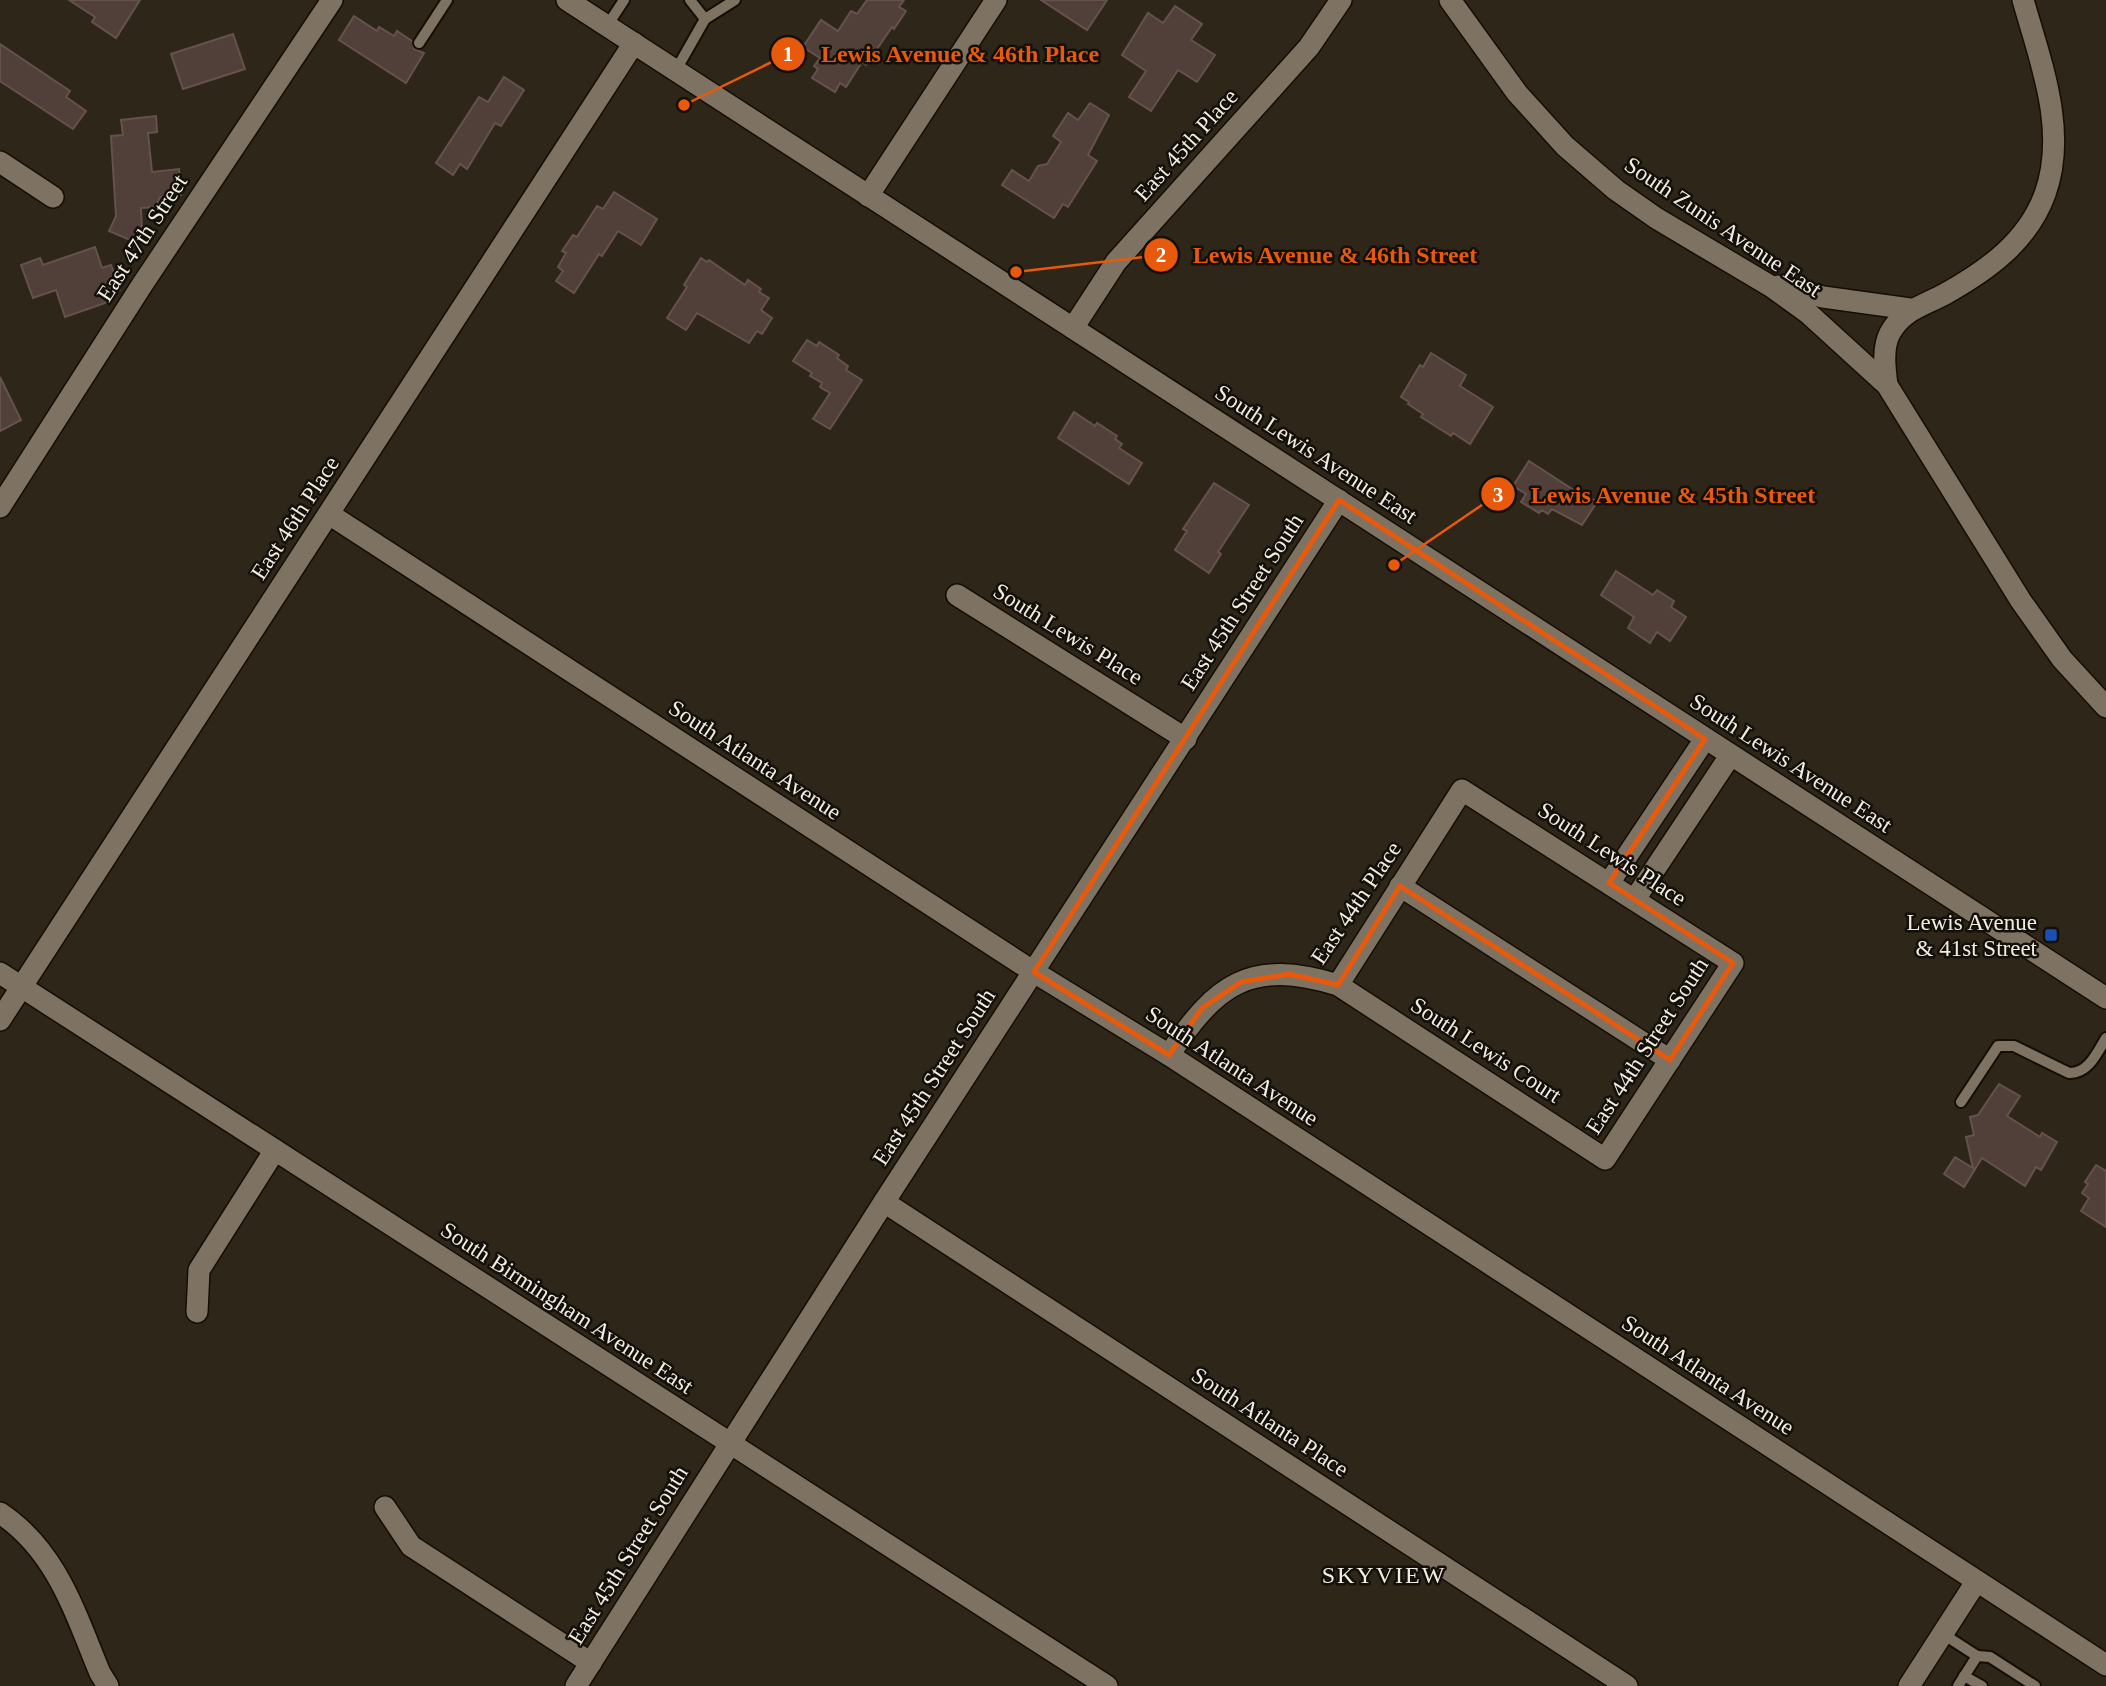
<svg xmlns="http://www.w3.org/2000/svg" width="2106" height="1686" font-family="'Times New Roman',serif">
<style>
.building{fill:#513f39;stroke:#65524c;stroke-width:2}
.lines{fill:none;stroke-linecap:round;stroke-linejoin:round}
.lane-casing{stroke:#160e03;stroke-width:14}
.street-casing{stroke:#160e03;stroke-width:24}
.secondary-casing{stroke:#160e03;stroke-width:24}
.lane{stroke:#7e7363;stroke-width:10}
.street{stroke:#7e7363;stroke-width:21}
.secondary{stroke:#7e7363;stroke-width:21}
.marked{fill:none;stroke:#e8590c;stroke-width:5;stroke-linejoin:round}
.transit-dot{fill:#1a4fb4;stroke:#130f09;stroke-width:2.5}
.labels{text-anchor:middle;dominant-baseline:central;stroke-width:5;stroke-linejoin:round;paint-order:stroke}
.street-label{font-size:23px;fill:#f2ece3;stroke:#130f09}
.poi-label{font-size:23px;fill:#f2ece3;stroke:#130f09;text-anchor:end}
.neighbourhood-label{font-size:24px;letter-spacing:2px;fill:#f2ece3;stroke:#130f09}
.leader{fill:none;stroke:#e8590c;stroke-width:2.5}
.callout-dot{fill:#e8590c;stroke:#130f09;stroke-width:2.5}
.mark-label{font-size:21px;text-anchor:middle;font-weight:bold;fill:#fff}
.callout-label{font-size:24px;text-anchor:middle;font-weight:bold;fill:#e8590c;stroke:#130f09;stroke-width:5;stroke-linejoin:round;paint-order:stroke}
</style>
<rect width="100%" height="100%" fill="#2e2618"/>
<!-- building -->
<g class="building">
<path d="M69,0H140L116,38L92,22L95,17Z"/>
<path d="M867,0H904L899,7L906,11L894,29L892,27L866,65L862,62L846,87L840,83L835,92L812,78L818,69L814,66L820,58L803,47L821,20L838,31L851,11L857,14Z"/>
<path d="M1041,0H1107L1087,30Z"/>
<path d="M1175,6L1202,24L1191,40L1215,55L1197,82L1178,70L1151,111L1129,97L1146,71L1122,55L1148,13L1163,23Z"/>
<path d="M354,16L377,31L379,27L394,36L397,31L412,41L414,49L424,53L406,83L339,40Z"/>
<path d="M233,34L245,69L183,89L171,54Z"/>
<path d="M0,44L70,91L66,97L86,111L73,129L0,81Z"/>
<path d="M504,77L524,90L501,126L495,123L467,169L460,164L453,175L436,163L479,97L488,102Z"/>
<path d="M1090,103L1109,115L1088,155L1097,161L1068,207L1063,204L1054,218L1002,185L1012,170L1029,181L1038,166L1047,164L1061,142L1053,136L1068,113L1078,120Z"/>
<path d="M156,116L157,132L148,133L152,172L179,169L181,195L160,197L156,207L141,208L142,231L137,243L109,231L116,216L111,136L123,135L121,120Z"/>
<path d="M614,192L657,219L641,245L618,231L602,256L599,254L574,293L556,281L563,271L558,267L566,253L562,251L573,235L577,237L597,206L603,209Z"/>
<path d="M95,247L102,268L111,265L120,290L108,294L111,301L65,317L56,290L33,298L21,265L40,258L43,265Z"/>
<path d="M701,258L707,262L709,260L745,285L748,280L761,289L759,292L769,298L761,310L772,318L762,334L757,331L749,343L697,313L686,330L667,318L687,287L684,285Z"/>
<path d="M807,340L817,346L819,342L839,355L837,358L848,366L846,370L862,380L830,429L813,419L830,393L820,387L822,383L810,376L812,373L793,361Z"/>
<path d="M1431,353L1466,375L1460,386L1493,407L1470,444L1453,433L1451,436L1421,417L1423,414L1408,404L1409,402L1401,397L1420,365L1423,367Z"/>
<path d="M0,377L21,420L0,431Z"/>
<path d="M1074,412L1095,426L1097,423L1117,436L1115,439L1122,444L1119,448L1142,463L1129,484L1058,438Z"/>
<path d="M1529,461L1580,494L1582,492L1597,502L1582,525L1552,509L1548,514L1542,510L1539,513L1521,502L1526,494L1513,486Z"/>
<path d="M1214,483L1249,505L1218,552L1221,554L1209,573L1175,550L1187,531L1183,529Z"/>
<path d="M1616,571L1653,595L1657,590L1674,601L1671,607L1686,617L1670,641L1657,632L1650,643L1628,628L1634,617L1601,595Z"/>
<path d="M1999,1084L2020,1096L2007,1116L2040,1137L2042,1133L2057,1142L2041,1170L2036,1167L2025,1186L1982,1158L1964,1187L1944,1174L1955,1157L1973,1168L1966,1137L1974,1135L1970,1117L1978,1115Z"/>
<path d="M2096,1165L2106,1171V1227L2081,1211L2089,1198L2082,1193L2088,1184L2085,1182Z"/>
</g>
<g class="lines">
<defs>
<g id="lane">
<path d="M690,0L705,19"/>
<path d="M607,26L624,0"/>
<path d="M419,43L447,0"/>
<path d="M676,70L705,19L735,0"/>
<path d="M1961,1102L1998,1046H2014L2069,1073C2088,1074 2097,1053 2106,1038"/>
<path d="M1943,1634L1977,1656L1958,1686"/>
<path d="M1977,1656L1990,1657L2035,1686"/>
<path d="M1964,1676L1982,1686"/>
</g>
<g id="street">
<path d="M1450,0L1517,93L1565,146L1616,190L1656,218L1772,287L1808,313L1887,385L2021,601L2062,659L2106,707"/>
<path d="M0,162L53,197"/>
<path d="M868,196L996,0"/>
<path d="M1778,286L1823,297L1910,309"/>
<path d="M1073,328L1116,262L1309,47L1341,0"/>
<path d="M1887,385C1885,369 1882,348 1890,333C1902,310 1925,305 1945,294C1988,270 2028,241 2045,194C2068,131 2040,60 2023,0"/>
<path d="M0,507L142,285L332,0"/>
<path d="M329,514L1034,972L1169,1055L2106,1665"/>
<path d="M957,595L1186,739"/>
<path d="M1609,883L1705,739"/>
<path d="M1400,886L1670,1060"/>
<path d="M1635,899L1730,756"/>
<path d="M0,973L1107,1686"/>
<path d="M0,1020L634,43"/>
<path d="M1169,1055C1216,984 1250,958 1338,985L1605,1159L1733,963L1462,790L1338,985"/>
<path d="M884,1202L1627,1686"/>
<path d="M197,1312L199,1270L275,1150"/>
<path d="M385,1507L411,1546L591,1663"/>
<path d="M0,1513C57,1551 75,1613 100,1673L108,1686"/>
<path d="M576,1686L884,1202L1339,500"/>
<path d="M1909,1686L1976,1582"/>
</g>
<path id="secondary" d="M567,0L2106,998"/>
</defs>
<!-- lane casing -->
<use href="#lane" class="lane-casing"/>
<!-- street casing -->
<use href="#street" class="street-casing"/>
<!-- secondary casing -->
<use href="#secondary" class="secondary-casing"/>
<!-- lane -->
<use href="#lane" class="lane"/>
<!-- street -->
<use href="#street" class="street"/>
<!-- secondary -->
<use href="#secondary" class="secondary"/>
</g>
<!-- marked area -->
<path class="marked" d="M1339,500L1705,739L1609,883L1733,963L1670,1060L1400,886L1338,985L1289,974L1241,982L1202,1008L1169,1055L1034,972Z"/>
<!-- markers -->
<rect class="transit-dot" x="2044" y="928" width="14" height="14" rx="3.5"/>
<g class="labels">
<!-- street labels -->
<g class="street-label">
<text transform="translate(1186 145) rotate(-48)">East 45th Place</text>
<text transform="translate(1723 227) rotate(34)">South Zunis Avenue East</text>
<text transform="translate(142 238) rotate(-57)">East 47th Street</text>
<text transform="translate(1316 454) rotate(33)">South Lewis Avenue East</text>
<text transform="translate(295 518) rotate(-57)">East 46th Place</text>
<text transform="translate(1242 602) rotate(-57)">East 45th Street South</text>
<text transform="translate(1068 634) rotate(32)">South Lewis Place</text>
<text transform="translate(755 760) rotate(33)">South Atlanta Avenue</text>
<text transform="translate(1791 763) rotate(33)">South Lewis Avenue East</text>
<text transform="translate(1612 854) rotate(33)">South Lewis Place</text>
<text transform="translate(1356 903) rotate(-56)">East 44th Place</text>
<text transform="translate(1647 1046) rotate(-57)">East 44th Street South</text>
<text transform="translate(1486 1050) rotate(33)">South Lewis Court</text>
<text transform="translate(1232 1066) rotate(33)">South Atlanta Avenue</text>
<text transform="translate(934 1077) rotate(-57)">East 45th Street South</text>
<text transform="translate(567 1308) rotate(33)">South Birmingham Avenue East</text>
<text transform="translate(1708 1375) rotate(33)">South Atlanta Avenue</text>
<text transform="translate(1270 1422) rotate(33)">South Atlanta Place</text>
<text transform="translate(628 1555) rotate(-58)">East 45th Street South</text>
</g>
<!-- poi labels -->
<g class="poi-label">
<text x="2037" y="922">Lewis Avenue<tspan x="2037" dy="26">&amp; 41st Street</tspan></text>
</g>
<!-- neighbourhood labels -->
<g class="neighbourhood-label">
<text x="1384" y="1575">SKYVIEW</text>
</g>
</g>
<!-- callouts -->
<path class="leader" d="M684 105L788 54M1016 272L1161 255M1394 565L1498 494"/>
<g class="callout-dot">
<circle cx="684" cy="105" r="7"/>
<circle cx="1016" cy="272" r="7"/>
<circle cx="1394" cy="565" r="7"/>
<circle cx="788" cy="54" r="18"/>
<circle cx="1161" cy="255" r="18"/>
<circle cx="1498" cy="494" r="18"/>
</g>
<g class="mark-label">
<text x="788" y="61">1</text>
<text x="1161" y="262">2</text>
<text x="1498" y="502">3</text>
</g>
<g class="callout-label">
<text x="960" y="62">Lewis Avenue &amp; 46th Place</text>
<text x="1335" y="263">Lewis Avenue &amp; 46th Street</text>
<text x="1673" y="503">Lewis Avenue &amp; 45th Street</text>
</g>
</svg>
